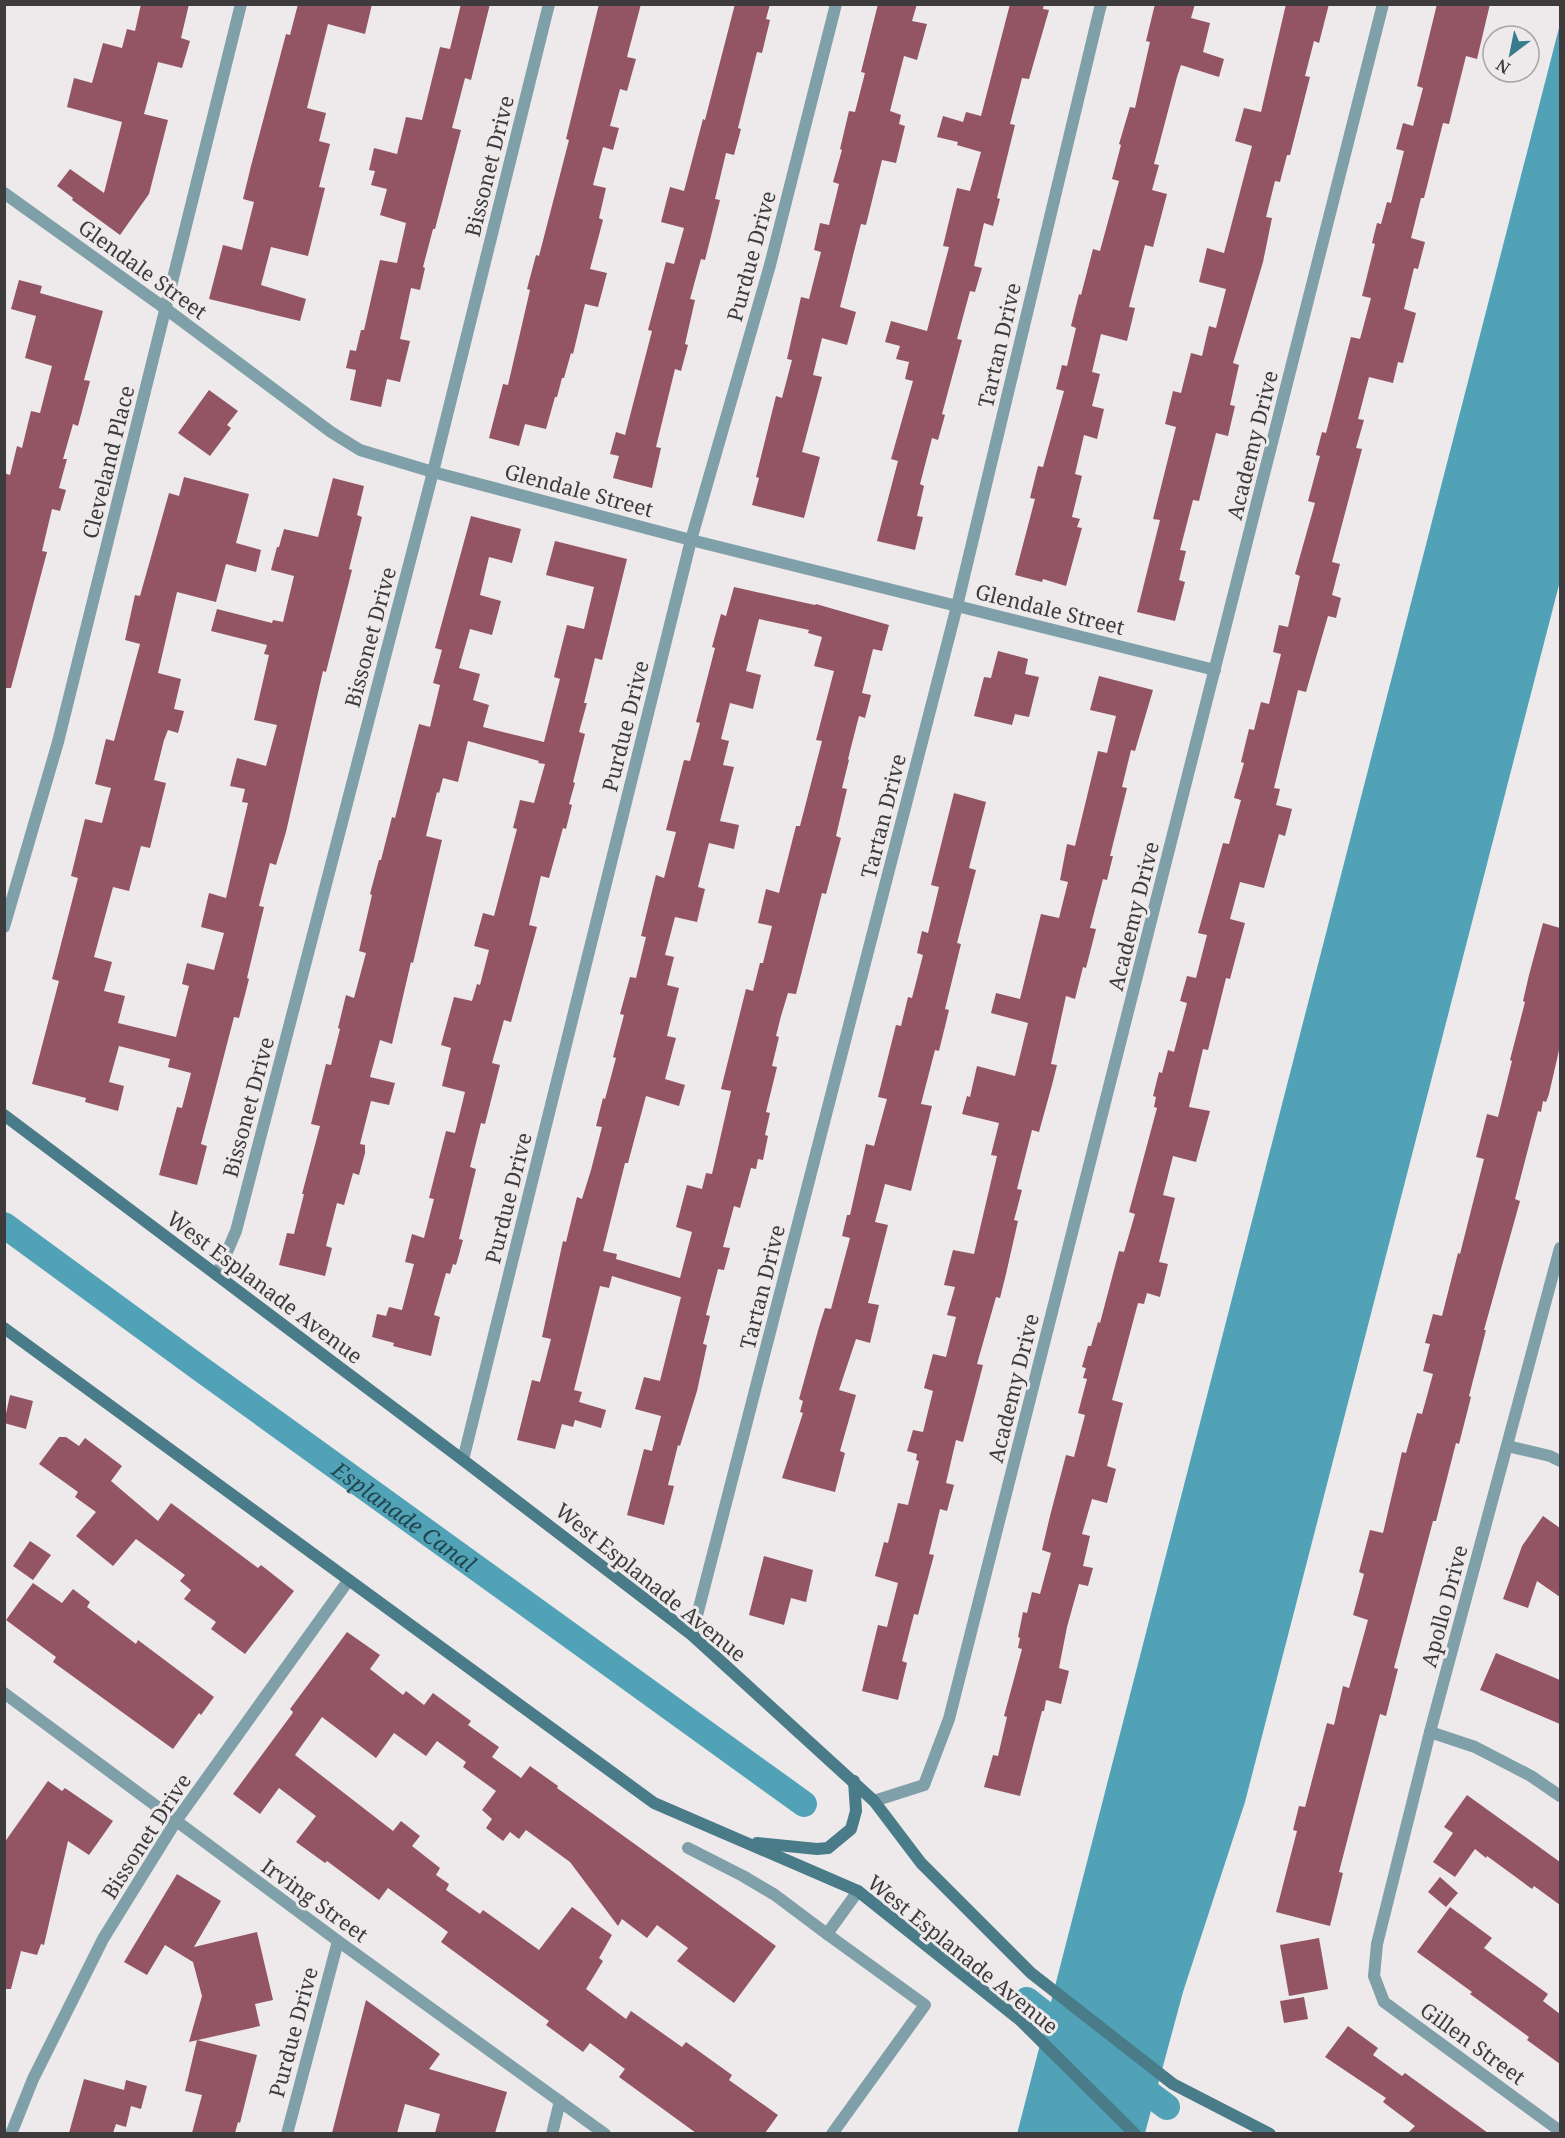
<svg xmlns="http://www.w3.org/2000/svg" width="1565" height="2138" font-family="'Noto Serif',serif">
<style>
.water{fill:#51a2b6}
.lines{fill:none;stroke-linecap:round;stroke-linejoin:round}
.canal{stroke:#51a2b6;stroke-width:26}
.building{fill:#935564;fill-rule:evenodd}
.lane{stroke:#7fa0a8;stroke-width:12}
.street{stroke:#7fa0a8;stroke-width:12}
.secondary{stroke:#497b88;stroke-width:12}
.labels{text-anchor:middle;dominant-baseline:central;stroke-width:6;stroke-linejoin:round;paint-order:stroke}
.street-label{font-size:21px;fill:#3d3b3b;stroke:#eeeaeb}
.water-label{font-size:22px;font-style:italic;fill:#214750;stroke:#eeeaeb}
</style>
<rect width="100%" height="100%" fill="#eeeaeb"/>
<!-- water -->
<path class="water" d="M1560,24V581L1245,1802L1183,1992L1145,2133L1017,2134Z"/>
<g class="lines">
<!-- canal -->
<g class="canal">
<path id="s1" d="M4,1225L198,1367L804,1804"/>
<path d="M1027,2000L1074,2037"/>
<path d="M1127,2077L1167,2107"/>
</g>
</g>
<!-- building -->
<g class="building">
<path d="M141,4H189L181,38L190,41L182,68L158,62L144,114L168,120L149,194L120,235L72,200L73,198L57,186L70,169L104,193L122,122L67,107L74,78L92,83L103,43L122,48L127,29L135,31Z"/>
<path d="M298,4H372L365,34L328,24L307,108L326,113L319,141L330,144L319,187L325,188L308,256L271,247L261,285L306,299L300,321L209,299L223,245L242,250L254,202L243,199L251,166L286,34L290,35Z"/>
<path d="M461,4H490L471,80L465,78L452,128L461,130L435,229H433L423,267L425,268L420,290L411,288L400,339L410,341L400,382L387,379L381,407L350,400L356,370L346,368L350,350L356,351L361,330H364L380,260L397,263L406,223L380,215L387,189L371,185L375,171L369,170L374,148L397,154L406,117L422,120L440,47L450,49Z"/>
<path d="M599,4H641L627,57L636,59L627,91L620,89L610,126L619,128L613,150L603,147L593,185L606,188L599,218L603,220L590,269L607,273L598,307L585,304L573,354L571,353L564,378H562L557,397H555L546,429L525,424L519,446L489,438L503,384L508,385L530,290L527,289L536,255L539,256L569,140L566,139Z"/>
<path d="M735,4H770L766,19L770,20L762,53L757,52L738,128L741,129L734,155L726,153L715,199L720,200L705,260L701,259L690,299L695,300L685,344L688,345L681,371L675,369L656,447L661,448L652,488L613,478L619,456L610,454L616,432L625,435L652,331L648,330L666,262L674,264L684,228L661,222L670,187L684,191L703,119L705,120Z"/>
<path d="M878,4H917L912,21L927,24L917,60L904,56L890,111L901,115L899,124L905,126L896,163L882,160L866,225L861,224L840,307L856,312L847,345L822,338L813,375L822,377L802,452L820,457L804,518L752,505L759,478L756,477L776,396L782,398L792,360L787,359L801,297L809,299L821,252L814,250L820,223L829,225L839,184L833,182L842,150L840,149L849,111L855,112L865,73L861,72Z"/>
<path d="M1010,4H1044L1043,9L1049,10L1029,79L1022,78L1010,124L1015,125L997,198L1000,199L993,226L984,223L974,266L982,268L975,292L970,291L957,339L962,340L942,414L945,415L938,440L932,438L920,484L924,486L917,516L923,517L915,550L877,541L898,461L891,459L913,381L905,379L909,362L896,359L900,346L885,342L891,321L927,331L949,247L943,246L957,188L970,191L981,152L957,145L958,142L937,137L943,116L963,122L966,112L981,116Z"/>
<path d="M1155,4H1195L1191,18L1210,23L1203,52L1224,59L1219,77L1181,65L1177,77L1154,164L1159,165L1152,190L1167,194L1153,247L1145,245L1129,307L1135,308L1127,341L1101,334L1092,372L1100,374L1092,406L1104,409L1097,439L1084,435L1075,474L1082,476L1072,517L1080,519L1077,527L1082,528L1066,586L1043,579L1042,582L1015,575L1035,499L1030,498L1038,466L1043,467L1064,391L1056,389L1062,365L1067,366L1076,328L1071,326L1079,294L1081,295L1093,249L1100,251L1119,181L1112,179L1121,145L1119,144L1130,107L1135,108L1150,42L1146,41Z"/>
<path d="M1286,4H1329L1319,43L1314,41L1305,76L1310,77L1290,155H1287L1280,182L1275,181L1266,217L1272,218L1263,262L1233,363L1239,365L1230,405L1235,406L1228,436L1216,433L1199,501L1193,500L1180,550L1186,551L1179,580L1185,582L1175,621L1137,612L1160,520L1153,519L1176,427L1165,424L1173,391L1181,393L1191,353L1202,356L1209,326L1216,328L1226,289L1199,282L1207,248L1224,253L1252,146L1235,141L1244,108L1261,112Z"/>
<path d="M1437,4H1490L1477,59L1466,56L1449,124L1443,123L1424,198H1421L1411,238L1425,242L1418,269L1414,268L1404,309L1416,313L1403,363L1398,362L1393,383L1369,377L1358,419L1364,420L1356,448L1362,449L1332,562L1340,564L1332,595L1341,598L1336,618L1328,616L1306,692L1298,690L1274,788L1280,789L1276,805L1292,809L1285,836L1279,834L1264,888L1240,882L1230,919L1245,923L1230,979L1226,978L1208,1050L1203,1049L1189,1107L1210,1111L1196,1162L1173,1156L1163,1195L1175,1198L1159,1262L1168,1264L1160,1297L1147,1293L1144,1304L1138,1303L1112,1400L1123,1403L1107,1466L1116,1469L1107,1503L1092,1499L1082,1534L1090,1536L1083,1566L1093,1568L1088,1586L1079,1584L1067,1627L1059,1668L1069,1671L1061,1704L1046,1700L1044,1711H1042L1020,1796L984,1787L993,1755L998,1756L1007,1717L1004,1716L1022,1649L1018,1648L1020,1638L1018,1637L1023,1612L1027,1613L1032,1592L1040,1594L1051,1553L1042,1550L1050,1516L1066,1455L1074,1457L1085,1415L1078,1413L1087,1379L1083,1378L1086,1368L1082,1367L1088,1346H1091L1098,1322L1100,1323L1119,1251L1124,1252L1135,1214L1129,1212L1157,1108L1154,1107L1156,1097L1153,1096L1159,1072L1162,1073L1168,1050L1174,1052L1187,1003L1180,1001L1187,976L1196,978L1207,935L1198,933L1223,843L1229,844L1241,800L1234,798L1244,763L1241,762L1249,729L1254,730L1261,702L1269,704L1281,654L1273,652L1279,625L1288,627L1300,576L1295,574L1315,503L1308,501L1320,456L1316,455L1322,432L1326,433L1351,337L1360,339L1371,298L1362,296L1375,244L1372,243L1377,223L1381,224L1387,202L1391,203L1404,151L1396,149L1403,123L1413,126L1423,88L1417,86Z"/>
<path d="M19,280L42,286L40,293L103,311L84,380L90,381L78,426L73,424L63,459H67L59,488L66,490L60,511L52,509L42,551L47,552L11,688H4V473L10,475L17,446L22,448L31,411L40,413L52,366L25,358L36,316L11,309Z"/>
<path d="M209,390L238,411L227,425L231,428L210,456L178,433Z"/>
<path d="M184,477L249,494L236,543L261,550L256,572L226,564L216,602L177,592L158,673L181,679L174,709L184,711L178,733L168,730L164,740L154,780L166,783L150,848L141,846L129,891L113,887L94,957L112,962L104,991L125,996L118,1023L176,1037L189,986L182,984L187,963L214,970L224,933L201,927L209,893L226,898L248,803L242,802L245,789L230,786L237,758L266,766L277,725L254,720L269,655L264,654L267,645L211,631L217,609L272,623L273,620L283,622L294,576L271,570L277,547H279L284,529L318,537L333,478L364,486L357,515L362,517L349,569L352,570L326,672L323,671L286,832L276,865L270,863L259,906L264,907L247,978L249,979L239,1018L234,1017L201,1144L207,1146L197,1185L159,1175L177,1107L182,1108L191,1073L168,1067L170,1059L119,1046L109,1082L124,1086L118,1111L85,1102L86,1098L32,1084L59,981L52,979L78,878L71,876L85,819L102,823L111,788L95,784L106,739L114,741L140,644L125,640L135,595L140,596L169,493L179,496Z"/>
<path d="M471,516L521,529L512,563L489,557L480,595L501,601L492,635L470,629L459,668L480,674L473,700L489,705L483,727L544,742L560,679L554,677L567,625L584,629L594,587L546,575L555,541L627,559L602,660L595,658L584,703H587L579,732L585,734L573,782L575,783L569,804L572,805L566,829L563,828L549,878L541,876L529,925L537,927L511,1022L504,1020L492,1063L500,1065L485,1124L481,1123L470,1167L476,1169L459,1239L463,1240L456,1265L453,1264L450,1274L446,1273L434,1315L440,1317L431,1356L393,1346L394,1343L372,1337L377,1314L386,1316L389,1307L402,1310L414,1264L405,1262L412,1234L424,1238L434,1199L429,1198L446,1131L455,1133L465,1092L442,1086L451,1048L441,1045L454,997L472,1001L477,984L480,985L489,950L474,946L483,913L494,916L517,829L513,828L520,800L534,803L545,764L538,763L539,761L468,741L458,782L443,778L439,793L437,792L426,836L442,840L418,942L413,963L411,962L392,1044L380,1040L370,1077L395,1083L389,1105L371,1101L360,1144L365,1145V1153L359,1175L353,1173L344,1205L337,1203L326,1246L332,1248L325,1276L279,1265L287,1233L294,1234L304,1194H302L320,1126L311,1124L326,1064L331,1065L340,1029L338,1028L346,995L354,998L366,953L359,951L372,895L370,894L379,860H381L392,817L395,818L419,724L430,727L440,685L433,683L442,650L435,648Z"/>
<path d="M734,587L815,605L816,604L889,625L882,651L873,649L862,693L871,695L865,718L859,716L848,759L849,760L842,788L847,789L836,836L841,838L826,894L822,893L796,994L788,993L781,1016L776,1036L779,1037L772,1066L777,1067L766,1112L770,1113L765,1135L768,1136L763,1160L758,1159L756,1169L751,1168L740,1208L734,1206L723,1247L730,1248L724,1270L718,1269L706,1315L710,1316L703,1344L707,1345L697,1391L680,1446L678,1445L668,1485L674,1486L664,1525L627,1515L644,1449L652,1451L661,1416L635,1409L644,1377L660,1381L681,1297L612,1276L609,1288L600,1286L574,1390L582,1392L579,1402L606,1410L601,1428L575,1420L573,1427L562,1424L555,1449L517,1440L532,1380L540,1382L551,1339L542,1337L563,1241L566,1242L577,1197L582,1199L591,1170L602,1127L596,1126L603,1098L605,1099L616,1058L613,1057L624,1015L620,1014L630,977L636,978L646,937L641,936L656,875L664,878L676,832L666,830L684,760L690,761L700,723L696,722L715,648L712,647L721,614L726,616ZM759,619L809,630L808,633L822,637L814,666L834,671L816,740L822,741L800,826H796L779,893L766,889L758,923L772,926L763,963H760L753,991L746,989L721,1089L731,1091L712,1174L706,1173L702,1189L687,1185L676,1227L692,1232L680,1278L616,1259L617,1254L603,1251L625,1163H628L646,1096L679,1106L685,1085L665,1079L676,1038L667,1036L679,988L667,985L674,957L665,955L675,917L697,922L705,889L698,887L709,843L734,849L739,825L720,821L734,767L723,765L729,741L721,739L730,703L753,709L761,675L746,671Z"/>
<path d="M998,651L1028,659L1025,674L1039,677L1029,717L1015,714L1012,725L974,716L984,677L991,678Z"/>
<path d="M1099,676L1153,690L1135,751L1131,750L1122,787L1127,788L1110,856H1113L1107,880L1103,879L1090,928L1096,929L1086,968L1083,967L1075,999L1066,996L1051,1064L1057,1065L1052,1085L1039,1132L1032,1130L1017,1189L1022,1190L1014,1220L1018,1221L1006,1274L1000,1298L996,1297L977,1364L983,1365L963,1442L956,1440L946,1483L954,1485L947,1511L940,1509L929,1554L934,1555L918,1615L914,1614L902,1661L907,1663L898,1700L862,1691L878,1625L887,1627L898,1583L875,1576L884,1542L888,1543L898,1503L908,1505L919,1461L916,1460L917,1454L907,1451L913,1430L923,1432L933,1391L924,1388L933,1354L946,1357L956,1317L947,1315L955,1287L944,1285L953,1250L974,1254L997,1156L991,1155L999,1123L962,1114L967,1096L970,1097L977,1066L1015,1076L1028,1023L991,1013L996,993L1020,999L1041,914L1059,918L1068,882L1060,880L1067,844L1075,846L1098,751L1107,753L1116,716L1090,710Z"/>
<path d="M954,793L986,802L969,868L976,870L957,943L961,944L945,1009L949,1010L939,1051L935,1050L921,1104L932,1106L911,1191L885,1184L875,1222L888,1225L868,1303L879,1305L870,1343L856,1339L839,1390L856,1395L840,1451L845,1453L835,1492L782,1478L803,1413L800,1412L803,1401L799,1399L819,1327L825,1308L831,1309L850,1238L842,1236L847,1215H850L866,1144L874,1146L887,1099L878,1097L896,1025L901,1026L908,997L912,998L923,955L917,953L922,931L928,933L939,887L931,885Z"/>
<path d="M1543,923L1560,928V1046L1549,1094L1546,1102L1543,1101L1541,1112L1538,1111L1515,1199L1520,1201L1484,1330H1486L1469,1396L1471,1397L1459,1444L1456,1443L1436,1521H1433L1394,1668L1398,1669L1386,1716L1380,1714L1339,1872L1343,1873L1330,1926L1276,1912L1297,1831L1293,1830L1299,1806L1305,1807L1327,1723L1334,1725L1343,1686L1349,1688L1368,1620L1353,1615L1364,1574L1359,1572L1370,1530L1383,1533L1402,1452L1406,1453L1417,1413L1422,1414L1433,1374L1423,1371L1430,1344L1425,1343L1433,1314L1442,1316L1458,1253L1460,1254L1484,1159L1476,1157L1487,1114L1498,1117L1512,1061L1510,1060L1525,1002L1523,1001L1529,975Z"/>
<path d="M10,1395L33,1401L26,1429L4,1423Z"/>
<path d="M59,1437H66L79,1446L85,1438L122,1466L111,1481L158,1521L171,1503L258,1568L261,1565L294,1591L245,1654L211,1629L216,1622L184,1599L191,1590L180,1581L185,1575L136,1539L113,1566L76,1536L96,1512L75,1497L78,1492L39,1464Z"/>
<path d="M1543,1516L1560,1528V1597L1537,1581L1528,1608L1503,1599L1522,1546Z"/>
<path d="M30,1541L51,1555L33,1580L13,1566Z"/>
<path d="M764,1556L813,1570L806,1602L791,1598L784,1625L749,1615Z"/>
<path d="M33,1583L62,1603L73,1589L90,1602L87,1607L136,1644L138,1640L214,1697L201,1715L199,1713L173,1749L53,1662L56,1657L6,1620Z"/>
<path d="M347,1632L380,1655L370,1669L403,1695L406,1691L424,1705L433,1693L471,1721L468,1725L499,1747L492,1757L521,1778L530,1766L558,1786L557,1788L776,1946L734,2003L677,1961L688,1948L657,1925L647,1938L622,1919L618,1926L570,1862L526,1830L519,1839L510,1832L503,1841L486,1828L492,1819L482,1810L496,1791L463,1767L466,1762L437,1741L426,1756L394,1733L376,1758L322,1717L295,1755L393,1831L401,1821L420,1836L412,1846L440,1868L436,1875L449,1884L446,1890L480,1914L483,1910L539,1950L572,1907L612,1935L599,1958L603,1961L586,1989L626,2019L631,2011L682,2047L686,2042L732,2075L729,2080L778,2115L765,2133H696L619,2077L625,2069L590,2043L583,2052L546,2025L549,2021L441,1942L448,1932L388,1888L379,1900L327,1861L325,1863L296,1842L316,1816L279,1788L260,1814L233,1794L292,1714L293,1712L290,1709Z"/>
<path d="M1496,1653L1560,1680V1724L1480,1690Z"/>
<path d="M48,1781L62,1791L65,1788L113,1821L89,1855L68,1841L44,1945L41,1944L37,1955L21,1951L11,1989H4V1843Z"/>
<path d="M1467,1795L1560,1862V1905L1534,1886L1532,1889L1487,1856L1486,1858L1475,1849L1455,1877L1433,1862L1453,1833L1444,1827Z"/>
<path d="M177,1874L221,1901L194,1947L257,1932L273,2000L255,2004L260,2026L189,2042L202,1996L193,1962L165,1945L147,1975L124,1962Z"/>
<path d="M1440,1877L1458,1893L1446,1907L1428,1892Z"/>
<path d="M1450,1907L1492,1938L1484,1948L1548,1994L1543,2001L1560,2014V2064L1527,2040L1529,2037L1470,1994L1472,1992L1417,1952Z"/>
<path d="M1319,1938L1328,1989L1289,1996L1280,1945Z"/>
<path d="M1304,1997L1308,2019L1284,2023L1280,2001Z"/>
<path d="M366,2000L440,2054L429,2069L507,2092L495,2133H435L440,2114L405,2104L397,2133H332Z"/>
<path d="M1348,2026L1378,2048L1373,2055L1402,2076L1405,2073L1488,2133H1408L1415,2126L1383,2102L1386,2098L1325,2057Z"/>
<path d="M197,2040L257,2055L240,2123L238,2122L235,2133H192L202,2095L185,2091Z"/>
<path d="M84,2079L124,2090L126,2080L147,2086L141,2109L131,2106L126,2127L116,2124L113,2133H69Z"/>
</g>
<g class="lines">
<!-- lane -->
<g class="lane">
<path d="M688,1848L743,1876L775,1895L827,1934"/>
<path d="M832,2134L925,2005L827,1934L858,1891"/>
</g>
<!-- street -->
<g class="street">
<path d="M4,193L166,309L331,432L360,450L433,472L691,540L1215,670"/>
<path d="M4,927L58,742L241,4"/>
<path d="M1560,1248L1430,1732L1377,1944L1374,1976L1384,2002L1560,2131"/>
<path d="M217,1275L236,1231L433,472L549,4"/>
<path d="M1507,1446L1550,1456L1560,1461"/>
<path d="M463,1460L691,540L770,265L836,4"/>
<path d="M692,1635L957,606L1101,4"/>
<path d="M4,1693L338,1941L605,2134"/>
<path d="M1430,1732L1475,1747L1531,1776L1560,1796"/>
<path d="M874,1801L924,1785L949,1719L1383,4"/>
<path d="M11,2134L33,2079L103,1939L176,1821L348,1581"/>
<path d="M287,2134L338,1941"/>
<path d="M552,2134L560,2101"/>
</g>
<!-- secondary -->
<g class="secondary">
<path d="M4,1115L463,1460L692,1635L874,1801L921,1863L1031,1973L1173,2084L1270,2134"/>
<path d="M4,1328L654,1803L858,1891L1020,2020L1135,2134"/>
<path d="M757,1843L817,1849L828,1848L851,1829L856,1811L854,1781"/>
</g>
</g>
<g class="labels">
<!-- street labels -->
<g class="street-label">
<text transform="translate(489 166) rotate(-76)">Bissonet Drive</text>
<text transform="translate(751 256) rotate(-75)">Purdue Drive</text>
<text transform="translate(143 269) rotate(36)">Glendale Street</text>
<text transform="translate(999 345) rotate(-77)">Tartan Drive</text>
<text transform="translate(1252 445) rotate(-76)">Academy Drive</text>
<text transform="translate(108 462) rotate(-76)">Cleveland Place</text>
<text transform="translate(579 490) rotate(15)">Glendale Street</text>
<text transform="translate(1050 609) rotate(14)">Glendale Street</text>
<text transform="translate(370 637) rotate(-75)">Bissonet Drive</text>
<text transform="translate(625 726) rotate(-76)">Purdue Drive</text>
<text transform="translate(883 816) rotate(-76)">Tartan Drive</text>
<text transform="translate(1133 916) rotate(-76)">Academy Drive</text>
<text transform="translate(248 1107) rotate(-75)">Bissonet Drive</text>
<text transform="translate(508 1198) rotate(-76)">Purdue Drive</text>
<text transform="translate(265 1287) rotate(37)">West Esplanade Avenue</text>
<text transform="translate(762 1287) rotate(-76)">Tartan Drive</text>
<text transform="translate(1013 1388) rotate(-76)">Academy Drive</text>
<text transform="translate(651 1582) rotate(39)">West Esplanade Avenue</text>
<text transform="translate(1444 1606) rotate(-75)">Apollo Drive</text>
<text transform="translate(146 1836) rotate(-57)">Bissonet Drive</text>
<text transform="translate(315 1900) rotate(36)">Irving Street</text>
<text transform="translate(963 1954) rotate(39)">West Esplanade Avenue</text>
<text transform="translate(293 2032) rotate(-75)">Purdue Drive</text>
<text transform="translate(1473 2043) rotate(36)">Gillen Street</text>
</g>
<!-- water labels -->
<g class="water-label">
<text stroke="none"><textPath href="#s1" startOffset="495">Esplanade Canal</textPath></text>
</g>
</g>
<!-- border -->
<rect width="1565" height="2138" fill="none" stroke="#3d3b3b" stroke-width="12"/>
<!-- north arrow -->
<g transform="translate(1511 54) rotate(212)"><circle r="28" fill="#eeeaeb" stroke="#a7a4a5" stroke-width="1.5"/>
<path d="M0-4.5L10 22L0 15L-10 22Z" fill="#387b8b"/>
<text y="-9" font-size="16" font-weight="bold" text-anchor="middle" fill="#3d3b3b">N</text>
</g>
</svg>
